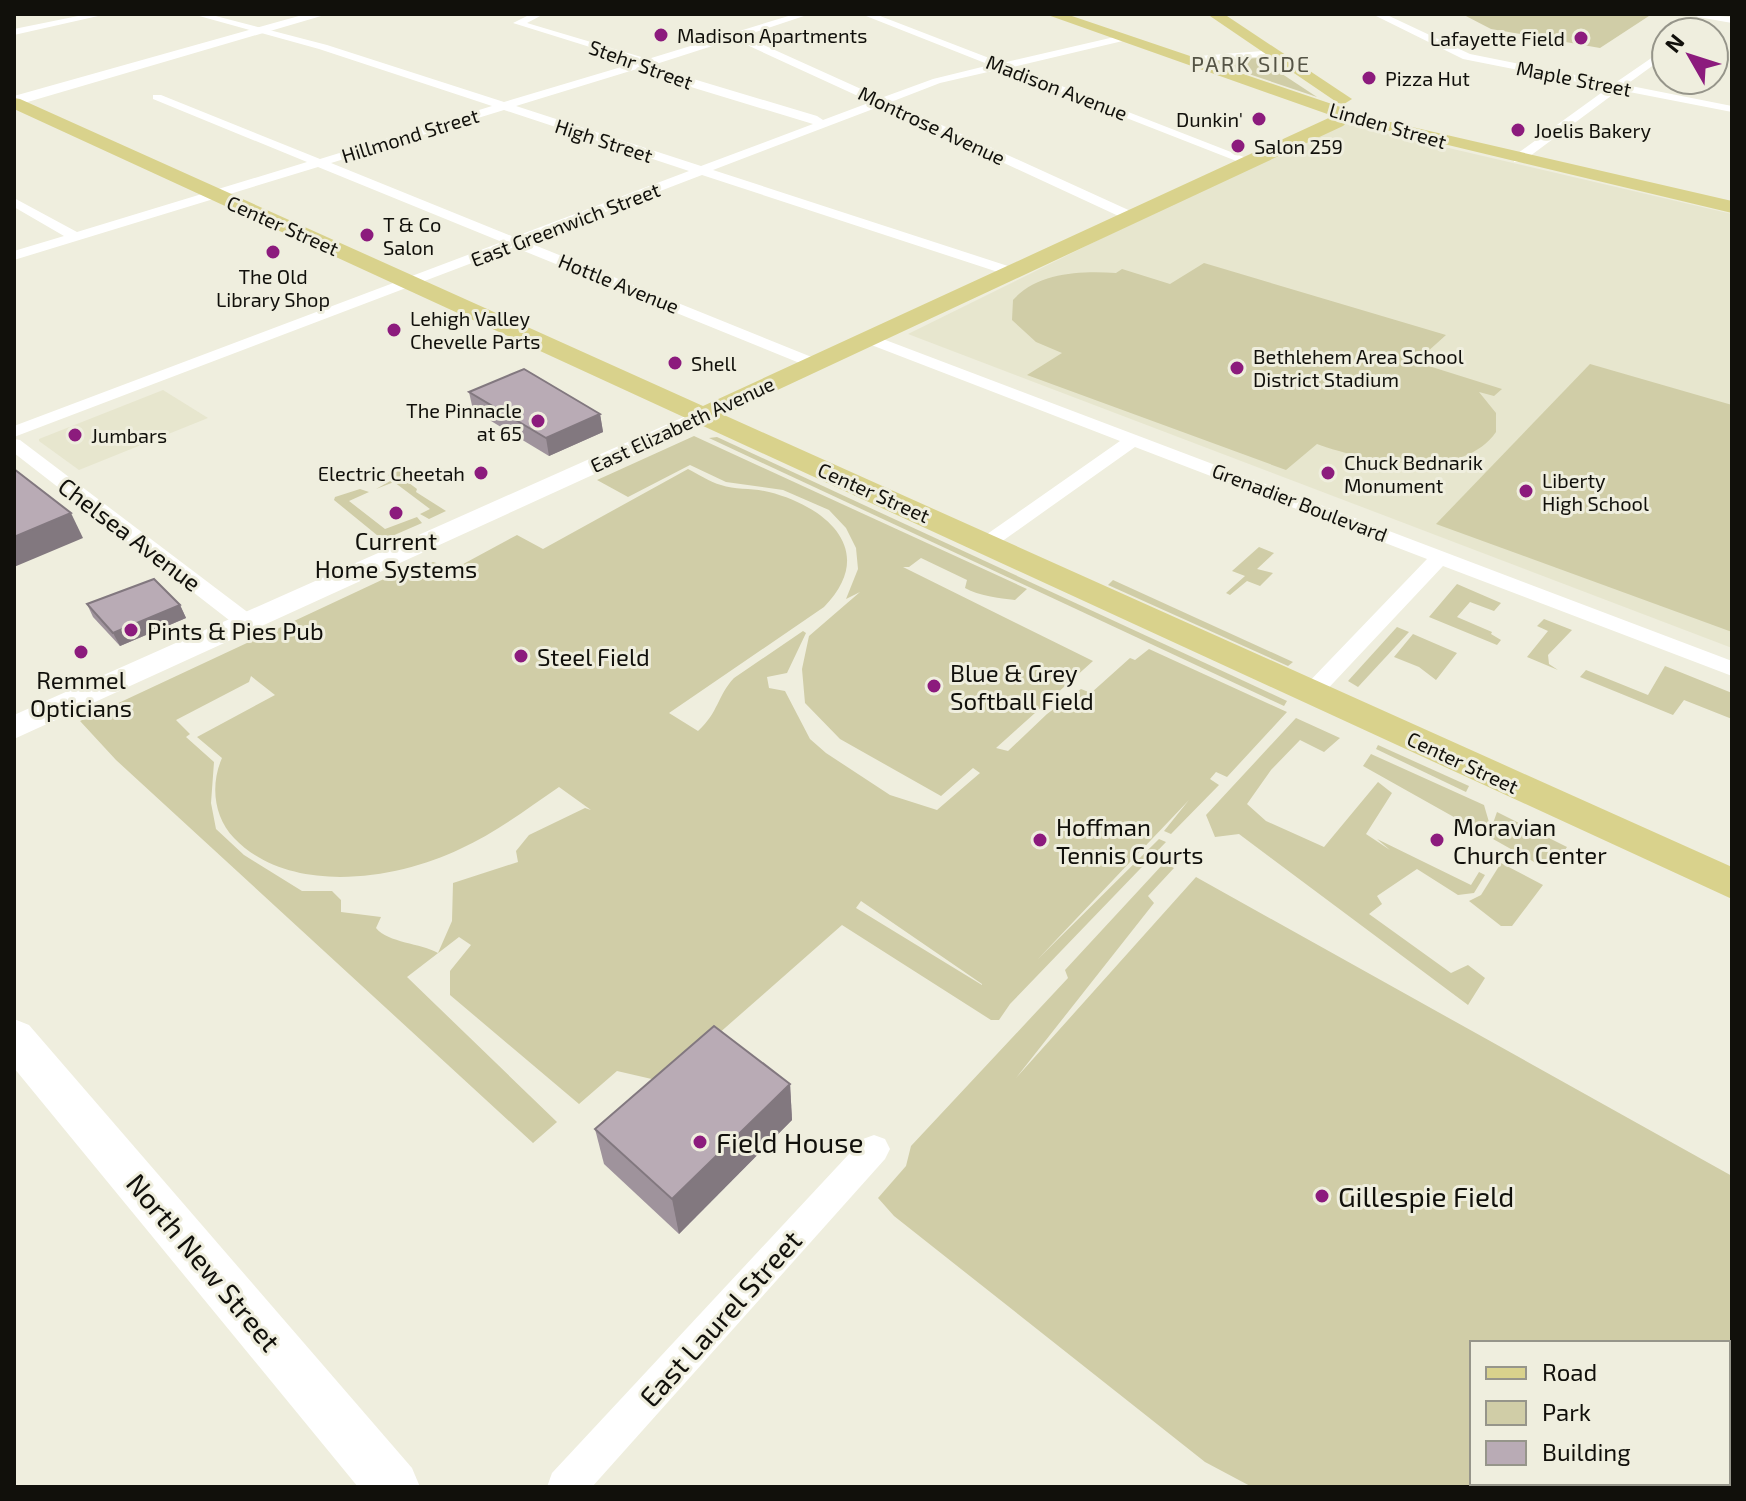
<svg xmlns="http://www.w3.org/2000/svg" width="1746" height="1501" font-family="'Exo 2',sans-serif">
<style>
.built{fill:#e7e6ce}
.green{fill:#d0cda7;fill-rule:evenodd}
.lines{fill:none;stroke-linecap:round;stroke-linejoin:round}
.street{fill:#fff;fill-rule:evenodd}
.secondary{fill:#fff;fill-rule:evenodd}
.primary{fill:#d9d28c;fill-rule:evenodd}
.wall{fill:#9f939c}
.shaded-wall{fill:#82787f}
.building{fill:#b9abb5;stroke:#82787f;stroke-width:2}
.poi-dot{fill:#8c1b7d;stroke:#efeede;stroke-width:3}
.labels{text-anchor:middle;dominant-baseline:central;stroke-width:6;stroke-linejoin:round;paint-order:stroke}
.far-poi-label{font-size:20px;fill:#11100b;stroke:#efeede;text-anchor:start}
.far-street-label{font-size:20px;fill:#11100b;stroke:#efeede}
.far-neighbourhood-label{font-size:22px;letter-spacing:2px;fill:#555446;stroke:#efeede}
.street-label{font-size:24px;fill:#11100b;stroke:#efeede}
.poi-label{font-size:24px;fill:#11100b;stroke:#efeede;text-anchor:start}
.near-poi-label{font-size:28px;fill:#11100b;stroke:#efeede;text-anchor:start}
.near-street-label{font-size:28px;fill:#11100b;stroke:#efeede}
</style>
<rect width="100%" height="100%" fill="#efeede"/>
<!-- built -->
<g class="built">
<path d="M1337,122L1732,214V648L908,334Z"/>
<path d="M163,390L208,418L79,470L39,441V439Z"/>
</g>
<!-- green -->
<g class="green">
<path d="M1462,14H1652L1600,48L1491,29Z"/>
<path d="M1258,58L1317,97L1210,61Z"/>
<path d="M1204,263L1446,335L1416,362L1502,389L1494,396L1479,392L1496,413V432C1462,482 1364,461 1317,444L1286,470L1027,375L1062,353L1036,342L1012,320L1013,300C1038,272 1081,271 1116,273L1122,269L1170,284Z"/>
<path d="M1590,364L1732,405V632L1436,524Z"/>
<path d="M694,436L1027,589L1015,600C999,598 979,596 965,588L967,580L921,558L909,567H903L1093,661L996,748L1008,751L1047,714L1081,689L1091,693L1130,658L1135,660L1149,649L1287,712L1227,777L1216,772L1210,779L1219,785L1171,834L1164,831L1189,800L1038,959L1159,839L1166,842L1010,1004L999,1020H991L842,925L717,1035L656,1080L617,1071L579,1104L450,995V971L471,945L459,937L407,977L557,1122L533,1143L116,760L80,721L418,563L423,567L433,562L454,569L517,535L543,549L688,469C698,474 710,482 721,485C736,490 754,488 769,492C828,507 878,552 824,607L669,713L698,731C719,712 717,696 734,678L803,631L806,633L787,673L767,677L769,688L785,691L810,739L826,753L890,795L937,810L980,773L973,768L941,796L840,739L805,703L802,669L809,636L860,592L846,599L858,569L856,548L846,528L829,510L783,490L726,482L690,465L628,497L597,480ZM251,676L275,695L197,737L222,758C210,785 214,817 234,838C289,896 396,880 460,849C495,833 527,809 559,787L591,810L585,808L529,835L516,851L518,862L453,883L452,921L438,953C421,943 388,943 376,928L381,917L341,912V900L332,891H302L244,855L216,829L211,803L214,762L186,737L190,734L176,720L249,682ZM861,901L982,984V985L856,908Z"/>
<path d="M717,437L1244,681L1287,701L1284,706L709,438Z"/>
<path d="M400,470L407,474L401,477L417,489L416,492L446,511L429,519L420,514L430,509L394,482L376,489L392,480L388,475Z"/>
<path d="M360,489L369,492L349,501L385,529L417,517L422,523L383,540L334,500L335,497Z"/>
<path d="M1259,547L1274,553L1257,569L1273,573L1260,586L1247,581L1230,595L1226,593L1245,576L1232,571Z"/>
<path d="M1113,580L1293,662L1288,666L1108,585Z"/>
<path d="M1457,584L1501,603L1494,611L1470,602L1457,617L1492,632L1491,634L1501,640L1497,645L1429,617Z"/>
<path d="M1544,619L1572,630L1548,655L1549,664L1558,670L1527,657L1548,631L1537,626Z"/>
<path d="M1397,627L1409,632L1358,687L1348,681Z"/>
<path d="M1413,634L1457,653L1436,680L1419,667L1394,657Z"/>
<path d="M1665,666L1732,693V719L1684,700L1673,715L1580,677L1586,670L1648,695Z"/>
<path d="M1296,718L1340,738L1324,752L1300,740L1271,770L1247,804L1266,821L1324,847L1378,782L1392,793L1366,834L1390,850L1377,839L1471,885L1479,872L1485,875L1474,893L1458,895L1417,869L1377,896L1382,904L1369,914L1451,973L1468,965L1485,978L1468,1005L1239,834L1215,837L1206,815Z"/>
<path d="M1378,745L1469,786L1466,792L1376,749Z"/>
<path d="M1371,754L1484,805L1491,829L1497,812L1567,847L1555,865L1543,867L1363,766Z"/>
<path d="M1164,863L1174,868L1148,896L1154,903L1016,1078L1196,877L1732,1176V1436L1728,1448V1343H1472V1483H1653L1644,1487H1252L1205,1462L894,1216L878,1198L906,1166L911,1146L1068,978L1065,970Z"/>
<path d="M1501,863L1543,885L1512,926H1501L1469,901L1481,895Z"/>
</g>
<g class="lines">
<!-- street -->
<g class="street">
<path d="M88,14H107L14,35V29Z"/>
<path d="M192,14H208L327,45L504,102L638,62L513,23L531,14H544L527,23L648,59L795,14H810L744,36L881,98L933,79L990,65L861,14H875L1002,63L1123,35L1127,36V40L1013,67L1254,161L1244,164L1001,69L940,83L891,102L1135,213V219H1125L881,106L713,170L1014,268V274H1004L702,175L527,242L819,360L821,363L819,366H807L514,247L14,437V426L502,242L318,167L14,260V251L64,236L14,207V198L77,232L307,162L153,99V95H161L320,159L492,106L319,49ZM734,39L871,102L823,120L817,116L650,66ZM640,68L645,73L813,124L701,166L516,106ZM504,110L689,171L514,237L331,163Z"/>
<path d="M1372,14H1385L1470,54L1615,83L1666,48V56L1626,85L1732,106V112L1619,90L1522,162H1514V156L1608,88L1463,59Z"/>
<path d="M1693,14L1732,17V23L1698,17Z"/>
<path d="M1274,50L1278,51V55L1186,63L1181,60L1186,57Z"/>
<path d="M867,333L1732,661V676L1443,566L1320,697H1304L1301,692L1304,687L1427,559L1135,447L994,547H980L977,543L980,539L1120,441L861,341V335Z"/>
<path d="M14,439L20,440L254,617L257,622L254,627H238L14,453Z"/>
<path d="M874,1135L885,1139L890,1149L885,1159L592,1487H547L552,1473L863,1139Z"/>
</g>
<!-- secondary -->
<g class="secondary">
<path d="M306,14H328L14,106V96Z"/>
<path d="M704,408L713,410L716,415L713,420L14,739V715Z"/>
<path d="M14,1019L29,1025L412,1468L420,1487H358L14,1068Z"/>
</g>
<!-- primary -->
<g class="primary">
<path d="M1045,14H1066L1373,118L1732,201V213L1348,121L1343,126L724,415L1732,867V899L14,109V98L20,99L703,406L1333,116Z"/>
<path d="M1207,14H1224L1352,99L1344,104L1338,103Z"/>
</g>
</g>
<!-- wall -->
<g class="wall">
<path d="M469,392L600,414L603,432L549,456L473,410Z"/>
<path d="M87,604L180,605L186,618L120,646L93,617Z"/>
<path d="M790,1084L792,1120L679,1234L604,1164L595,1129Z"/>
</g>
<!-- shaded-wall -->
<g class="shaded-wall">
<path d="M600,414L603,432L549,456L546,438Z"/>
<path d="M71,513L83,538L14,567V537Z"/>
<path d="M180,605L186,618L120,646L113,633Z"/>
<path d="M790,1084L792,1120L679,1234L672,1199Z"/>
</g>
<!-- building -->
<g class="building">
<path d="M524,369L600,414L546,438L469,392Z"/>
<path d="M14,469L71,513L14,537Z"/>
<path d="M154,579L180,605L113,633L87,604Z"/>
<path d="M714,1026L790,1084L672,1199L595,1129Z"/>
</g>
<!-- markers -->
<g class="poi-dot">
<circle cx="661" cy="35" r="8"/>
<circle cx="1581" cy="38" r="8"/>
<circle cx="1369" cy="78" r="8"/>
<circle cx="1259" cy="119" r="8"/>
<circle cx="1518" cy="130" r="8"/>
<circle cx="1238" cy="146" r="8"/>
<circle cx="367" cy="235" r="8"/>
<circle cx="273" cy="252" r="8"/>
<circle cx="394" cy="330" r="8"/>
<circle cx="675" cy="363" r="8"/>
<circle cx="1237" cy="368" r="8"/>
<circle cx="538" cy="421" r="8"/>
<circle cx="75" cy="435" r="8"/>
<circle cx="481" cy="473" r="8"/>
<circle cx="1328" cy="473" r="8"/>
<circle cx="1526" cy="491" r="8"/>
<circle cx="396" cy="513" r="8"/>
<circle cx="131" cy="630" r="8"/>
<circle cx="81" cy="652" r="8"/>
<circle cx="521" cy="656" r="8"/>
<circle cx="934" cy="686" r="8"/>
<circle cx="1040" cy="840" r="8"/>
<circle cx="1437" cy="840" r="8"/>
<circle cx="700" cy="1142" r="8"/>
<circle cx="1322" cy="1196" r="8"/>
</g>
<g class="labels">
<!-- far-poi labels -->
<g class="far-poi-label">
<text x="677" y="35">Madison Apartments</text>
<text x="1565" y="38" text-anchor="end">Lafayette Field</text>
<text x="1385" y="78">Pizza Hut</text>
<text x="1243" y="119" text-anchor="end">Dunkin'</text>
<text x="1534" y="130">Joelis Bakery</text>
<text x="1254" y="146">Salon 259</text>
<text x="383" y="224">T &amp; Co<tspan x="383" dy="23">Salon</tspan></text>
<text x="273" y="276" text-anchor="middle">The Old<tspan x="273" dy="23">Library Shop</tspan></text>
<text x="410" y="318">Lehigh Valley<tspan x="410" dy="23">Chevelle Parts</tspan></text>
<text x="1253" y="356">Bethlehem Area School<tspan x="1253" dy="23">District Stadium</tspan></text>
<text x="691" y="363">Shell</text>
<text x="522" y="410" text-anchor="end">The Pinnacle<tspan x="522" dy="23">at 65</tspan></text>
<text x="91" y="435">Jumbars</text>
<text x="1344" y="462">Chuck Bednarik<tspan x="1344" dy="23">Monument</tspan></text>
<text x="465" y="473" text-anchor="end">Electric Cheetah</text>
<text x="1542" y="480">Liberty<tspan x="1542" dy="23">High School</tspan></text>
</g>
<!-- far-street labels -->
<g class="far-street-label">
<text transform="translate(641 64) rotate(20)">Stehr Street</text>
<text transform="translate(1574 78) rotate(11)">Maple Street</text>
<text transform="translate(1057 87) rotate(21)">Madison Avenue</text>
<text transform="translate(932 125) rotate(25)">Montrose Avenue</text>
<text transform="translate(1388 125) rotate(16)">Linden Street</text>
<text transform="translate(410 135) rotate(-17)">Hillmond Street</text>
<text transform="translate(604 140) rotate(18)">High Street</text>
<text transform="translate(565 224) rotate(-21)">East Greenwich Street</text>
<text transform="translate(283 225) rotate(24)">Center Street</text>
<text transform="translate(619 283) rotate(22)">Hottle Avenue</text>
<text transform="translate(682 424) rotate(-25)">East Elizabeth Avenue</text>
<text transform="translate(874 492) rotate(24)">Center Street</text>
<text transform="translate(1300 502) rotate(21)">Grenadier Boulevard</text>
<text transform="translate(1463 762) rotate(25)">Center Street</text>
</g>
<!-- far-neighbourhood labels -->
<g class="far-neighbourhood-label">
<text x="1251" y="63">PARK SIDE</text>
</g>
<!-- street labels -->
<g class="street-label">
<text transform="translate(130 534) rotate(37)">Chelsea Avenue</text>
</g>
<!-- poi labels -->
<g class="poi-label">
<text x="396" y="540" text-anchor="middle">Current<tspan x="396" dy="28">Home Systems</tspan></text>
<text x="147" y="630">Pints &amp; Pies Pub</text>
<text x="537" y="656">Steel Field</text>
<text x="950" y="672">Blue &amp; Grey<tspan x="950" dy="28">Softball Field</tspan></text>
<text x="81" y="679" text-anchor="middle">Remmel<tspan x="81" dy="28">Opticians</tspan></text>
<text x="1056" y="826">Hoffman<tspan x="1056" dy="28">Tennis Courts</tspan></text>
<text x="1453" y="826">Moravian<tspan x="1453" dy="28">Church Center</tspan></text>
</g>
<!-- near-poi labels -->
<g class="near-poi-label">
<text x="716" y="1142">Field House</text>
<text x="1338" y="1196">Gillespie Field</text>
</g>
<!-- near-street labels -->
<g class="near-street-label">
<text transform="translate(204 1262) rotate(50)">North New Street</text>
<text transform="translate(720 1318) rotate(-48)">East Laurel Street</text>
</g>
</g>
<!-- border -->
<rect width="1746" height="1501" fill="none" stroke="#11100b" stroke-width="32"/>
<!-- legend -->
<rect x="1470" y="1341" width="260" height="144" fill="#efeede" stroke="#96958a" stroke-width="2"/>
<rect x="1486" y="1367" width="40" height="12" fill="#d9d28c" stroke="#96958a" stroke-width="2"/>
<text x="1542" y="1381" font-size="24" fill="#11100b">Road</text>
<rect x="1486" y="1401" width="40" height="24" fill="#d0cda7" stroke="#96958a" stroke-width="2"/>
<text x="1542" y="1421" font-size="24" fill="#11100b">Park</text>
<rect x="1486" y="1441" width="40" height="24" fill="#b9abb5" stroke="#96958a" stroke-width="2"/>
<text x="1542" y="1461" font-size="24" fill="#11100b">Building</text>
<!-- north arrow -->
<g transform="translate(1690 56) rotate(309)"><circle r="38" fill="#efeede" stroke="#96958a" stroke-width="2"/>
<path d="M0-6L14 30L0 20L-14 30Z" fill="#8c1b7d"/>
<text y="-12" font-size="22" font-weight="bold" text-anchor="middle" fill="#11100b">N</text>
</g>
</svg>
